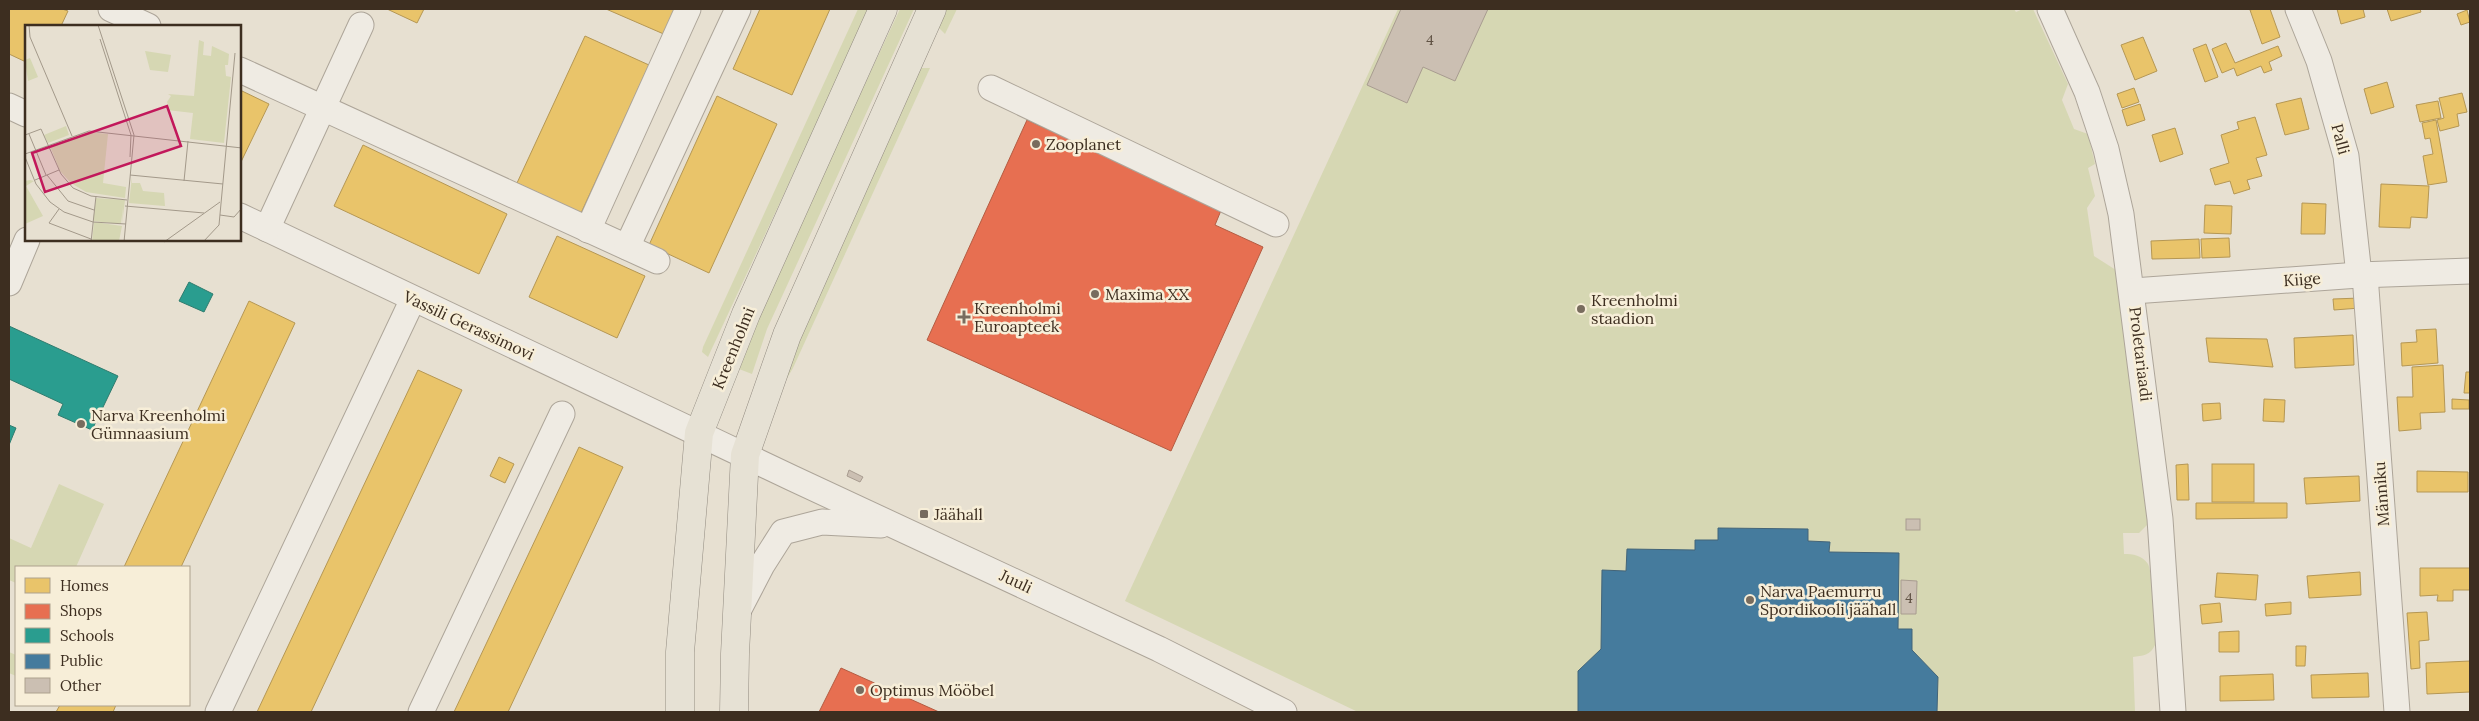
<svg xmlns="http://www.w3.org/2000/svg" width="2479" height="721" font-family="Lora,serif">
<style>
.green{fill:#d6d7b3}
.homes{fill:#e9c46a;stroke:#b59754}
.shops{fill:#e76f51;stroke:#b45c42}
.schools{fill:#2a9d8f;stroke:#307c6e}
.public{fill:#457b9d;stroke:#436478}
.building{fill:#cbbfb2;stroke:#a89c90}
.lines{fill:none;stroke-linecap:round;stroke-linejoin:round}
.minor-casing{stroke:#ada599;stroke-width:27}
.major-casing{stroke:#928b80;stroke-width:29}
.minor{stroke:#efebe3;stroke-width:25}
.major{stroke:#e6e1d4;stroke-width:28}
.poi-dot{fill:#786c5e;stroke:#f7eed8;stroke-width:2}
.labels{text-anchor:middle;dominant-baseline:central;stroke-width:5;stroke-linejoin:round;paint-order:stroke}
.number-label{font-size:14px;fill:#605244}
.street-label{font-size:16px;fill:#3d2e20;stroke:#f7eed8}
.poi-label{font-size:16px;fill:#3d2e20;stroke:#f7eed8;text-anchor:start}
.inset-road{fill:none;stroke:#a3998a;stroke-width:1}
.view{fill:#c2185b;fill-opacity:0.15;stroke:#c2185b;stroke-width:2.5}
.inset-edge{fill:none;stroke:#3d2e20;stroke-width:2.5}
</style>
<rect width="100%" height="100%" fill="#e7e0d1"/>
<!-- green -->
<g class="green">
<path d="M858,9H870L708,357L702,352L703,347Z"/>
<path d="M900,9H914L767,329L752,374L739,369L752,325Z"/>
<path d="M945,9H957L945,34L937,26Z"/>
<path d="M1398,9H2014L2016,12L2023,9H2033L2068,84L2062,100L2074,129L2088,134L2095,164L2088,168L2095,196L2087,208L2094,256L2119,272L2148,524L2139,533H2123L2124,554C2133,554 2142,555 2148,564C2152,570 2158,638 2155,645C2151,655 2142,656 2133,657L2135,712H1358L1125,601Z"/>
<path d="M922,68H930L793,368L786,380H781L913,73Z"/>
<path d="M59,484L104,504L76,567H16V583L9,580V538L31,548Z"/>
<path d="M9,652L16,655V676L9,673Z"/>
</g>
<!-- homes -->
<g class="homes">
<path d="M9,9H62L68,11L61,26H26V62L9,54Z"/>
<path d="M387,9H424L417,23Z"/>
<path d="M606,9H678L666,35Z"/>
<path d="M760,9H830L792,95L733,69Z"/>
<path d="M2254,9H2270L2280,37L2262,44L2250,10Z"/>
<path d="M2337,9H2363L2365,17L2341,24Z"/>
<path d="M2387,9H2420L2421,12L2391,21Z"/>
<path d="M2467,10L2470,22L2461,25L2457,14Z"/>
<path d="M585,36L649,65L581,213L517,183Z"/>
<path d="M2143,37L2157,71L2135,80L2121,45Z"/>
<path d="M2226,43L2235,63L2278,46L2282,56L2269,62L2272,70L2264,73L2261,66L2237,76L2234,68L2222,73L2212,49Z"/>
<path d="M2206,44L2218,77L2205,82L2193,49Z"/>
<path d="M2387,82L2394,107L2371,114L2364,89Z"/>
<path d="M2134,88L2139,102L2122,108L2117,94Z"/>
<path d="M240,90L269,104L240,164Z"/>
<path d="M2462,93L2467,112L2457,114L2459,126L2440,131L2437,120L2444,118L2439,98Z"/>
<path d="M717,96L777,124L709,273L649,245Z"/>
<path d="M2301,98L2309,129L2285,135L2276,104Z"/>
<path d="M2438,101L2441,118L2420,122L2416,105Z"/>
<path d="M2140,104L2145,120L2127,126L2122,110Z"/>
<path d="M2255,117L2267,155L2256,158L2262,176L2247,180L2250,189L2234,194L2230,181L2215,185L2210,169L2229,163L2221,135L2239,129L2237,122Z"/>
<path d="M2436,120L2447,182L2428,185L2423,156L2433,154L2430,138L2425,139L2422,123Z"/>
<path d="M2175,128L2183,154L2160,162L2152,135Z"/>
<path d="M363,145L507,214L479,274L334,206Z"/>
<path d="M2381,184L2429,186L2427,218L2411,217L2410,228L2379,227Z"/>
<path d="M2302,203L2326,204L2325,234H2301Z"/>
<path d="M2205,205L2232,206L2231,234L2204,233Z"/>
<path d="M557,236L645,276L617,338L529,297Z"/>
<path d="M2229,238L2230,257L2202,258L2201,239Z"/>
<path d="M2199,239L2200,258L2152,259L2151,241Z"/>
<path d="M2360,298V308L2334,310L2333,299Z"/>
<path d="M249,301L295,323L181,567H124Z"/>
<path d="M2436,329L2438,363L2402,366L2401,343L2417,342L2416,330Z"/>
<path d="M2353,335L2354,365L2295,368L2294,338Z"/>
<path d="M2206,338L2267,339L2273,367L2209,362Z"/>
<path d="M2443,365L2445,412L2420,413L2421,429L2399,431L2397,397H2413L2412,367Z"/>
<path d="M418,370L462,390L311,712H257Z"/>
<path d="M2466,372H2470V393H2464Z"/>
<path d="M2264,399L2285,400L2284,422L2263,421Z"/>
<path d="M2452,399L2469,400V409H2452Z"/>
<path d="M2220,403L2221,419L2203,421L2202,404Z"/>
<path d="M579,447L623,467L508,712H454Z"/>
<path d="M499,457L514,464L505,483L490,476Z"/>
<path d="M2188,464L2189,500H2177L2176,465Z"/>
<rect x="2212" y="464" width="42" height="38"/>
<path d="M2417,471L2468,472V492H2417Z"/>
<path d="M2359,476L2360,501L2306,504L2304,478Z"/>
<path d="M2196,503H2287V518L2196,519Z"/>
<path d="M2420,568H2470V590H2453V601H2437L2438,595L2420,596Z"/>
<path d="M2360,572L2361,595L2309,598L2307,576Z"/>
<path d="M2217,573L2258,575L2256,600L2215,597Z"/>
<path d="M2291,602V614L2266,616L2265,604Z"/>
<path d="M2220,603L2222,622L2202,624L2200,605Z"/>
<path d="M2427,612L2429,640L2419,641L2420,668L2411,669L2407,613Z"/>
<path d="M2239,631V652H2219V632Z"/>
<path d="M2296,646H2306L2305,666H2296Z"/>
<path d="M2470,661V692L2427,694L2426,663Z"/>
<path d="M2368,673L2369,697L2312,698L2311,675Z"/>
<path d="M2273,674L2274,700L2220,701V676Z"/>
<path d="M60,705H116L113,712H56Z"/>
</g>
<!-- shops -->
<g class="shops">
<path d="M1027,120L1222,208L1215,225L1263,247L1171,451L927,340Z"/>
<path d="M841,668L939,712H819Z"/>
</g>
<!-- schools -->
<g class="schools">
<path d="M189,282L213,294L204,312L179,301Z"/>
<path d="M9,326L118,376L92,430L58,415L63,404L9,379Z"/>
<path d="M9,425L16,428L9,445Z"/>
</g>
<!-- public -->
<path class="public" d="M1718,528L1808,529V541L1830,542L1829,552L1899,553L1898,629H1912V650L1938,677L1937,712H1578V671L1601,649L1602,570L1626,571L1627,549L1695,550V540H1718Z"/>
<!-- building -->
<g class="building">
<path d="M1401,9H1488L1455,81L1423,67L1407,103L1367,85Z"/>
<path d="M849,470L863,477L860,482L847,476Z"/>
<rect x="1906" y="519" width="14" height="11"/>
<path d="M1901,580L1917,581L1916,614H1901Z"/>
</g>
<g class="lines">
<defs>
<g id="minor">
<path d="M111,9L148,26"/>
<path d="M2050,9L2087,92L2106,149L2121,214L2160,519L2173,712"/>
<path d="M2298,9L2319,61L2346,156L2359,275"/>
<path d="M240,70L657,261"/>
<path d="M991,88L1276,224"/>
<path d="M9,106L26,114"/>
<path d="M240,216L792,478L1159,649L1284,712"/>
<path d="M267,229L361,25"/>
<path d="M588,230L688,9"/>
<path d="M627,247L738,9"/>
<path d="M2365,275L2397,712"/>
<path d="M9,283L27,240"/>
<path d="M2133,291L2359,275L2470,271"/>
<path d="M737,613L762,565L783,532L822,522L881,525"/>
<path d="M218,712L413,299"/>
<path d="M421,712L562,414"/>
</g>
<g id="major">
<path d="M680,712V652L699,433L746,314L883,9"/>
<path d="M734,712L735,654L745,455L787,335L932,9"/>
</g>
</defs>
<!-- minor casing -->
<use href="#minor" class="minor-casing"/>
<!-- major casing -->
<use href="#major" class="major-casing"/>
<!-- minor -->
<use href="#minor" class="minor"/>
<!-- major -->
<use href="#major" class="major"/>
</g>
<!-- markers -->
<g class="poi-dot">
<circle cx="1036" cy="144" r="5"/>
<circle cx="1095" cy="294" r="5"/>
<circle cx="1581" cy="309" r="5"/>
<path d="M961.5 309.5h5v5h5v5h-5v5h-5v-5h-5v-5h5z"/>
<circle cx="81" cy="424" r="5"/>
<rect x="919" y="509" width="10" height="10" rx="2.5"/>
<circle cx="1750" cy="600" r="5"/>
<circle cx="860" cy="690" r="5"/>
</g>
<g class="labels">
<!-- number labels -->
<g class="number-label">
<text x="1430" y="40">4</text>
<text x="1909" y="598">4</text>
</g>
<!-- street labels -->
<g class="street-label">
<text transform="translate(2341 139) rotate(75)">Palli</text>
<text transform="translate(2302 279) rotate(-4)">Kiige</text>
<text transform="translate(469 325) rotate(25)">Vassili Gerassimovi</text>
<text transform="translate(733 348) rotate(-68)">Kreenholmi</text>
<text transform="translate(2141 354) rotate(83)">Proletariaadi</text>
<text transform="translate(2381 494) rotate(-94)">Männiku</text>
<text transform="translate(1016 581) rotate(25)">Juuli</text>
</g>
<!-- poi labels -->
<g class="poi-label">
<text x="1046" y="144">Zooplanet</text>
<text x="1105" y="294">Maxima XX</text>
<text x="1591" y="300">Kreenholmi<tspan x="1591" dy="18">staadion</tspan></text>
<text x="974" y="308">Kreenholmi<tspan x="974" dy="18">Euroapteek</tspan></text>
<text x="91" y="415">Narva Kreenholmi<tspan x="91" dy="18">Gümnaasium</tspan></text>
<text x="934" y="514">Jäähall</text>
<text x="1760" y="591">Narva Paemurru<tspan x="1760" dy="18">Spordikooli jäähall</tspan></text>
<text x="870" y="690">Optimus Mööbel</text>
</g>
</g>
<!-- overview -->
<g transform="translate(25 25)">
<rect width="216" height="216" fill="#e7e0d1"/>
<path d="M174,15L179,17L178,30L186,31L187,21L204,29L203,40H200L201,51L206,52L199,118L165,114L168,88L142,85L145,84L142,77L146,71L143,69L169,71ZM120,26L146,30L143,47L125,45ZM5,33L13,52L3,56L0,35ZM41,101L44,110L23,118L19,110ZM61,107L83,109L78,158L101,162L102,152L100,173L61,167L46,158L35,146L25,121ZM107,152V158H115L118,166L139,168L140,181L151,182L104,178ZM5,155L9,156L1,161L18,191L0,199V156ZM71,173L100,175L97,199L98,182L96,199L68,196ZM69,197L97,201L94,216L67,217Z" fill="#d6d7b3"/>
<path class="inset-road" d="M4,0L5,12L47,111M73,0L109,110L99,217M75,14L106,110L105,132M4,109L21,150M0,110L16,104L36,149L48,163L66,171L102,175M0,129L64,106L217,123M0,132L11,159L25,177L39,187L68,197L101,199M22,150L43,176L69,185M105,150L198,159M10,155L34,145M159,156L163,116M100,181L179,188M34,184L24,198L66,214M195,190L209,192L217,183M66,217L71,171M139,217L195,177M178,217L194,200L210,28"/>
<path class="view" d="M142,81L156,121L20,167L7,128Z"/>
<rect width="216" height="216" class="inset-edge"/>
</g>
<!-- border -->
<rect width="2479" height="721" fill="none" stroke="#3d2e20" stroke-width="20"/>
<!-- legend -->
<rect x="15" y="566" width="175" height="140" fill="#f7eed8" stroke="#ada18e"/>
<rect x="25" y="578" width="25" height="15" fill="#e9c46a" stroke="#ada18e"/>
<text x="60" y="591" font-size="15" fill="#3d2e20">Homes</text>
<rect x="25" y="604" width="25" height="15" fill="#e76f51" stroke="#ada18e"/>
<text x="60" y="616" font-size="15" fill="#3d2e20">Shops</text>
<rect x="25" y="628" width="25" height="15" fill="#2a9d8f" stroke="#ada18e"/>
<text x="60" y="641" font-size="15" fill="#3d2e20">Schools</text>
<rect x="25" y="654" width="25" height="15" fill="#457b9d" stroke="#ada18e"/>
<text x="60" y="666" font-size="15" fill="#3d2e20">Public</text>
<rect x="25" y="678" width="25" height="15" fill="#cbbfb2" stroke="#ada18e"/>
<text x="60" y="691" font-size="15" fill="#3d2e20">Other</text>
</svg>
